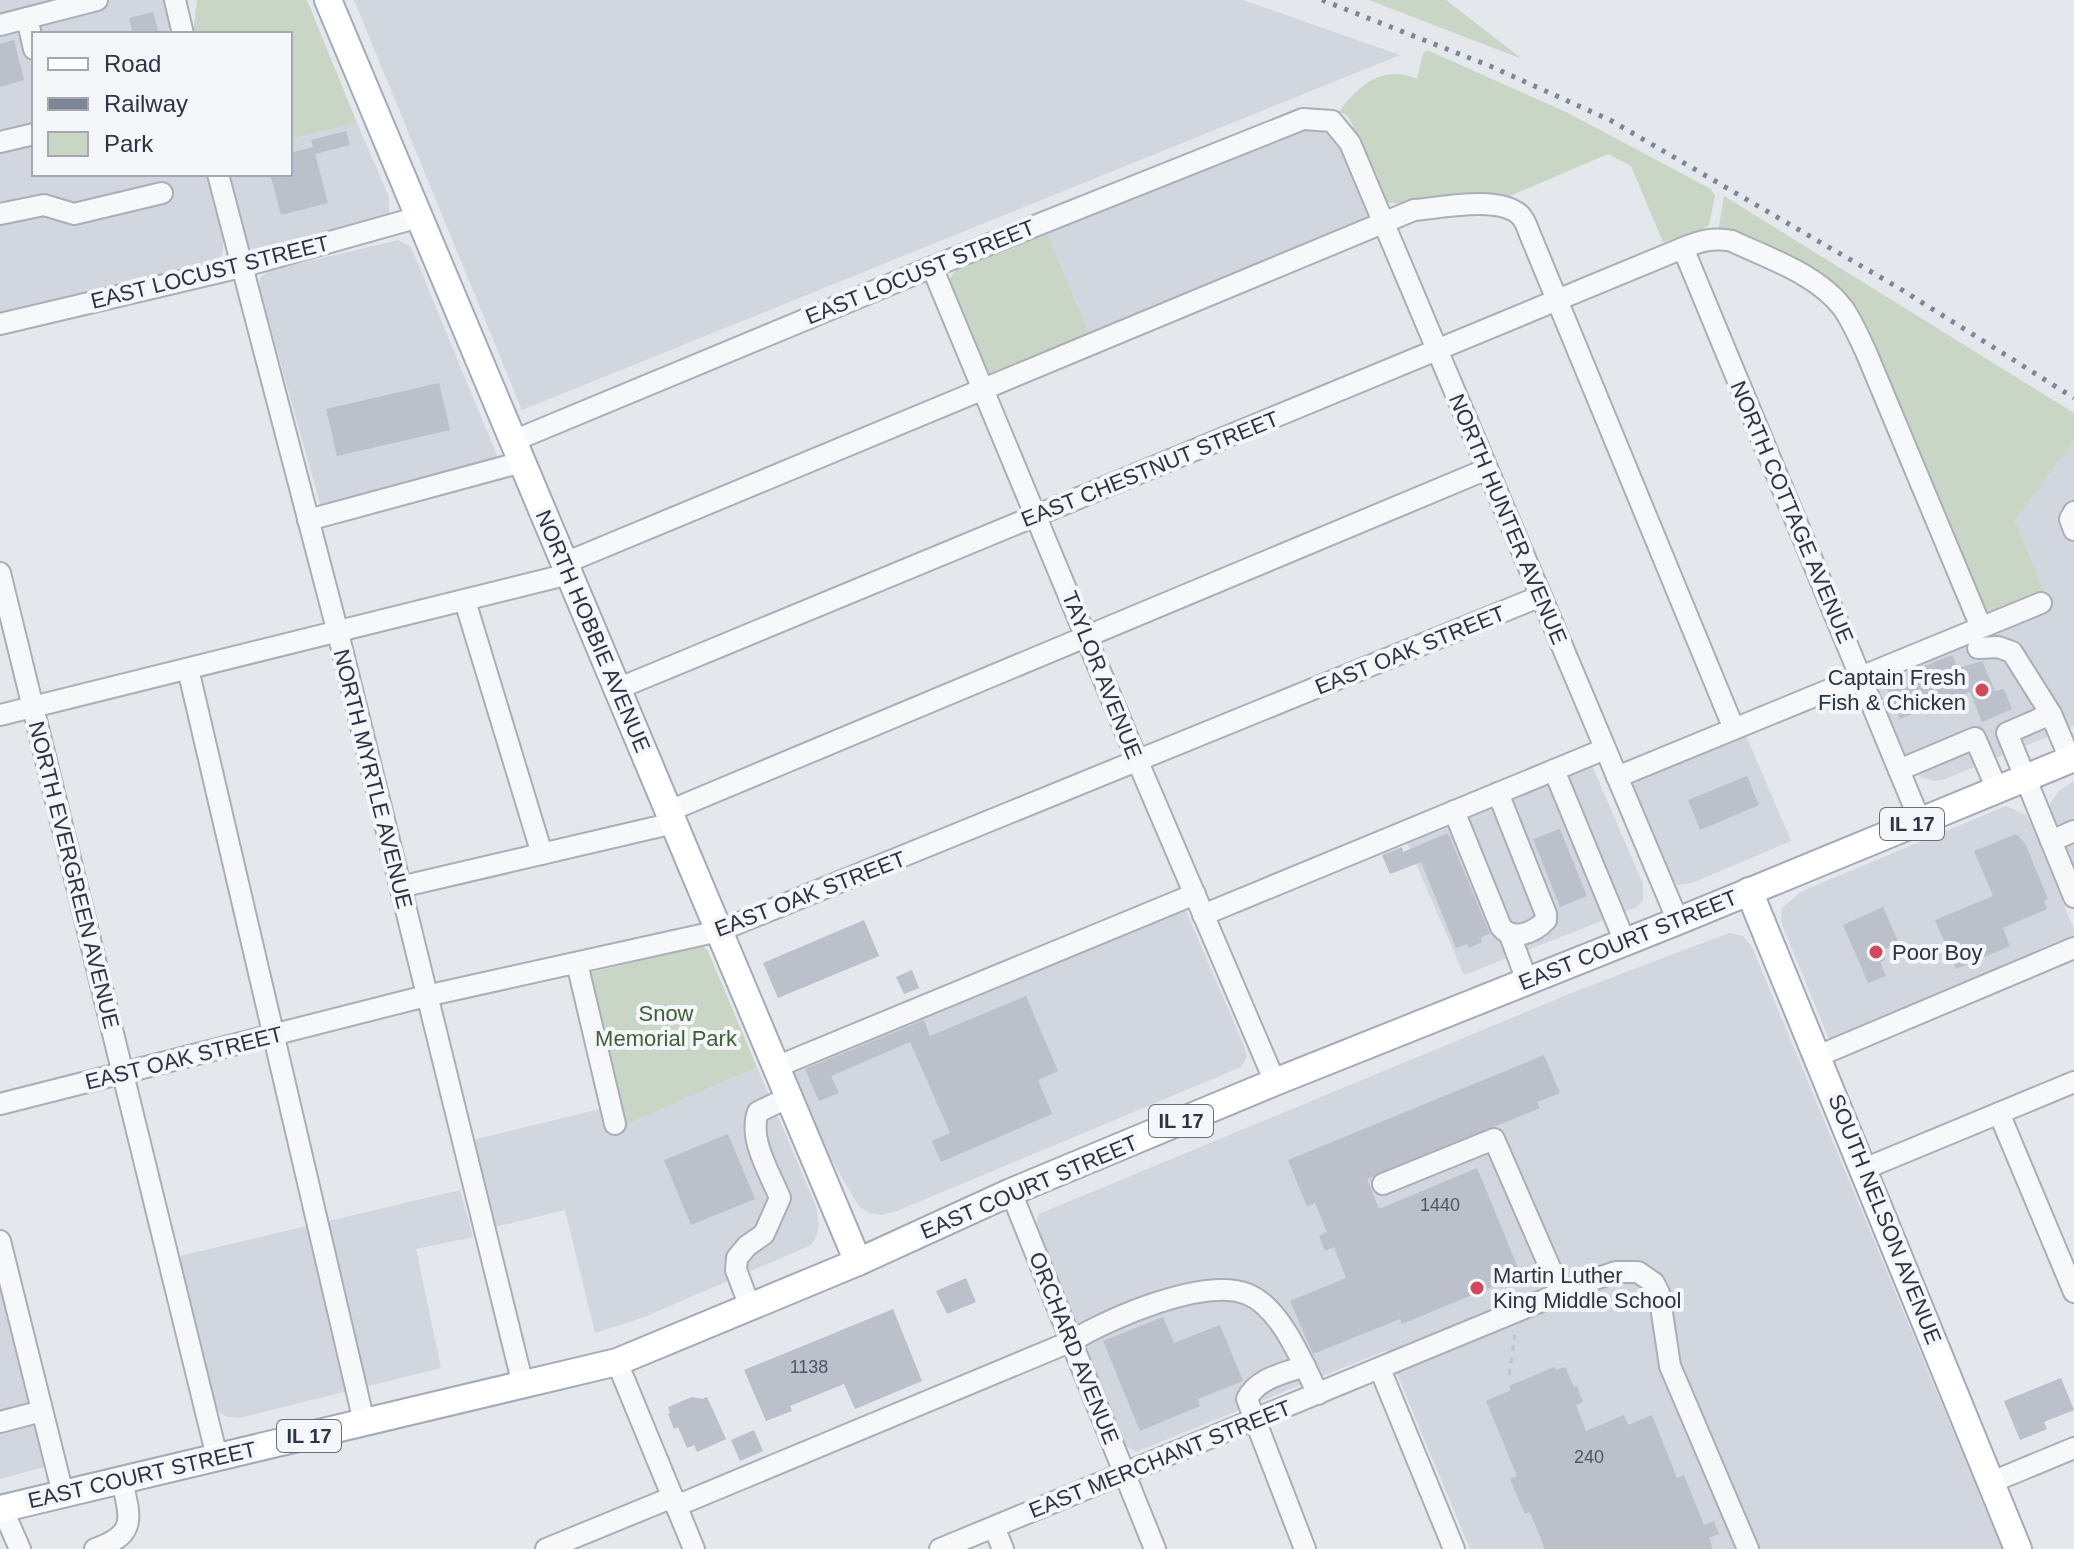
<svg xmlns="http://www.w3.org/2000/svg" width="2074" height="1549" font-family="Helvetica,sans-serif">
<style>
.built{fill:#d2d6de}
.green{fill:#c9d6c5}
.building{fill:#bbc0ca}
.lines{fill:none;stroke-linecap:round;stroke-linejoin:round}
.minor-casing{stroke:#a9aeb7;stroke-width:24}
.major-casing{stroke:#a3abb8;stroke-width:30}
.path{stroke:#c2c5cb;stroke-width:3;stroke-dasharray:6 6;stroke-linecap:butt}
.minor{stroke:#f7f8fa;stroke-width:20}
.major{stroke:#fff;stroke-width:26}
.rail{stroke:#7d8696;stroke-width:5;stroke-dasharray:4 8;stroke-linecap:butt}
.poi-dot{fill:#d1495b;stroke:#f4f6f9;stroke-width:3}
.labels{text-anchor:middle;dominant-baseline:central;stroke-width:8;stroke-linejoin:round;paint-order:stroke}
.number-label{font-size:18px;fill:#4f5766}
.shield{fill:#f4f6f9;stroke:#676e7b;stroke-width:2}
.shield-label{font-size:20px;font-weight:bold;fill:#2b3445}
.street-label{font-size:22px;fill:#2b3445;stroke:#f4f6f9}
.poi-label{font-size:22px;fill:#2b3445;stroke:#f4f6f9;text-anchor:start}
.park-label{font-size:22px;fill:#3f6138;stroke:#f4f6f9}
</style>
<rect width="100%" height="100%" fill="#e4e7ec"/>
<!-- built -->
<g class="built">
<path d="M0,0H166L175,34H34V174H208L224,240L222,255L210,264L0,315Z"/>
<path d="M354,0H1243L1400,55L522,410Z"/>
<path d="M357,123L389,197V213L384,218L258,249L248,248L242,242L224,174H290V139Z"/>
<path d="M1298,128H1321L1330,134L1345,152L1372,223L1091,338L1046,231Z"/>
<path d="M398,240L411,247L500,463L322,511L259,286L261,277L268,271Z"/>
<path d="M2074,441V726L1945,779L1934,781L1921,777L1910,765L1873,678L2049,606L2015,520Z"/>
<path d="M1744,731L1791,841L1692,883L1677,885L1672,881L1627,779Z"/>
<path d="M1590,761L1643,884V900L1637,907L1464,975L1405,838Z"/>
<path d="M2074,781V867L2050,810V803L2060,790Z"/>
<path d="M2006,806L2026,815L2032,825L2074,930V942L1830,1042L1781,922L1782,908L1802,891Z"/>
<path d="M1183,904L1244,1046L1247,1057L1241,1067L897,1211L881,1215L869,1213L858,1205L821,1142L787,1067Z"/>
<path d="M1729,933L1743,936L1752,947L2002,1549H1470L1387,1350L1136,1452L1125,1445L1035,1226L1039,1214L1579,990Z"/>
<path d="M757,1067L816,1206L819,1224L817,1235L811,1245L644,1317L595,1333L565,1210L494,1227L473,1140L604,1108L621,1127Z"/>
<path d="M460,1190L473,1237L416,1249L441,1368L239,1418L227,1417L218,1411L213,1405L180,1256Z"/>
<path d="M0,1280L48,1466L0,1479Z"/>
</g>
<!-- green -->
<g class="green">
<path d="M197,0H307L357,123L290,139V34H193Z"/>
<path d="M1369,0H1446L1522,59Z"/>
<path d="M1427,50L1568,113L1711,189L1715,196L1709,225L1700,231L1663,242L1631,166L1608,154L1498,201L1412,205L1384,202L1351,122L1347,115L1339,112C1358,85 1384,64 1417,79L1423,54Z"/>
<path d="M1724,196L2074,413V441L2015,520L2044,592L1981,618L1852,311L1718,231Z"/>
<path d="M1046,231L1091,338L989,380L949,288V280L958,267Z"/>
<path d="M701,946L707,949L757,1067L621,1127L585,974Z"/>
</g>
<!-- building -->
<g class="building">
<path d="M153,12L159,34H133L129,18Z"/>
<path d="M14,40L24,80L0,87V44Z"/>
<path d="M346,131L350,145L315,154L328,203L281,215L270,174H290V153L313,147L311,140Z"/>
<path d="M439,383L450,430L337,456L326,409Z"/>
<path d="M1952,655L1958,668L1982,661L1995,691L2004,689L2012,709L1982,722L1970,692L1900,719L1884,682Z"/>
<path d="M1747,776L1759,805L1700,830L1688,800Z"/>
<path d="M1560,829L1587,896L1560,907L1533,839Z"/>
<path d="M1448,833L1490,934L1481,937L1482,942L1469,948L1467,944L1456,948L1421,862L1390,874L1382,855L1402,847L1403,852Z"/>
<path d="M2016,834L2025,843L2048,899L2044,901L2047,909L2003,928L2010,946L1956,969L1935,920L1993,896L1974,851Z"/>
<path d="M1883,907L1899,943L1881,951L1885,960L1880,962L1886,976L1868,983L1843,925Z"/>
<path d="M864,920L879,956L778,998L763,963Z"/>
<path d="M912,970L919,988L904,994L896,977Z"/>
<path d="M1026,996L1058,1071L1038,1080L1052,1114L941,1162L932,1141L950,1133L910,1042L831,1076L839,1093L819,1101L805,1069L924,1020L930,1036Z"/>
<path d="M1544,1055L1560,1093L1537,1102L1540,1108L1367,1179L1379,1209L1477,1168L1521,1275L1402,1324L1400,1319L1313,1354L1290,1301L1346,1278L1334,1247L1325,1251L1319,1236L1327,1232L1315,1203L1307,1207L1288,1160Z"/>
<path d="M728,1134L755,1199L691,1225L664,1160Z"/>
<path d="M966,1278L976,1302L947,1314L936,1291Z"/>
<path d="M893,1309L922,1381L855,1409L844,1384L790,1406L792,1411L766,1421L744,1370Z"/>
<path d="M1163,1317L1174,1343L1220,1325L1243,1381L1198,1399L1200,1406L1140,1431L1103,1341Z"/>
<path d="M1554,1367L1556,1370L1565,1367L1574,1387L1577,1386L1583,1402L1576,1405L1586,1431L1624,1415L1628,1425L1652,1415L1677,1478L1684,1475L1704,1525L1714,1521L1719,1534L1709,1538L1713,1549H1545L1530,1512L1525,1514L1510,1479L1517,1476L1486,1401L1511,1390L1509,1386Z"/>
<path d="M2061,1378L2074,1410L2044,1422L2047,1429L2020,1440L2004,1401Z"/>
<path d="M692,1397L702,1399L707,1397L726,1439L697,1452L694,1445L687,1448L678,1427L674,1429L668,1414L670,1413L668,1407Z"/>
<path d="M754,1430L763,1451L740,1461L731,1440Z"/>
</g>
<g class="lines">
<defs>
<g id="minor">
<path d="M175,0L183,34"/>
<path d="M27,18L34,49"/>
<path d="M0,25L97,0"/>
<path d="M0,142L34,134"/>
<path d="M218,174L338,633L523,1385"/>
<path d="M0,214L44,205L74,214L162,193"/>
<path d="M1683,248L1920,821"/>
<path d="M932,267L1138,762L1275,1082"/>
<path d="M0,324L241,267L419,217"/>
<path d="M513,441L932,267L1303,119L1332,121L1350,143L1678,921"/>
<path d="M2074,512L2070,519L2074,530"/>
<path d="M308,520L522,462"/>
<path d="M565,563L1414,210C1441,208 1498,195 1520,215C1524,219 1527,226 1529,232L1734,729"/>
<path d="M0,573L217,1457"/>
<path d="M465,601L542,854"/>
<path d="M1978,648L1998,647L2012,652L2051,714"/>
<path d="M188,669L364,1422"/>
<path d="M617,689L1683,248C1700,241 1714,237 1732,241C1770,259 1817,274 1843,308C1852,321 1859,337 1866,352L1981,627"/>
<path d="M0,715L569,574"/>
<path d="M2070,759L2051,714L2007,733L2074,897"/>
<path d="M1554,770L1625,942"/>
<path d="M1899,770L1975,738L1997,789"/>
<path d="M1617,777L2041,603"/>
<path d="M669,811L1487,469"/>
<path d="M1454,811L1501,927C1513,942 1535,932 1546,920V914L1498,793"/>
<path d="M2051,841L2074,831"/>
<path d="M400,887L674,823"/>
<path d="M1203,915L1605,749"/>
<path d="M1510,935L1527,981"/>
<path d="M577,963L615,1124"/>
<path d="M1818,1056L2074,948"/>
<path d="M776,1067L1195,894"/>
<path d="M0,1104L426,996L719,931L1541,596"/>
<path d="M1999,1113L2074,1292"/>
<path d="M1864,1169L2074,1082"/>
<path d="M1383,1184L1494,1139L1561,1293"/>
<path d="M1011,1192L1155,1549"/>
<path d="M0,1241L63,1494"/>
<path d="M750,1307L736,1270L737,1258L747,1246L764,1234L780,1198C770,1173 748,1139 758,1112L789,1097"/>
<path d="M617,1362L694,1549"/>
<path d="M1305,1366C1285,1373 1257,1378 1247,1399L1305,1549"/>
<path d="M1380,1369L1454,1549"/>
<path d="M0,1422L42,1411"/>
<path d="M1992,1482L2074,1448"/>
<path d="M676,1506L1072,1341C1109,1318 1205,1277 1247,1294C1281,1307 1303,1364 1318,1394"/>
<path d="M2,1508L20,1549"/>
<path d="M994,1527L1003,1549"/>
<path d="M95,1549C138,1534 130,1518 122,1480"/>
<path d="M546,1549L673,1497"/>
<path d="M940,1549L1595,1279L1616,1272H1638L1654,1283L1659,1293L1670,1366L1748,1549"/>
</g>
<g id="major">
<path d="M328,0L858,1262"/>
<path d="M1749,891L2018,1549"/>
<path d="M0,1509L617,1362L858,1262L1011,1192L1275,1082L1678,921L2074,758"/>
</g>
</defs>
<!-- minor casing -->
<use href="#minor" class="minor-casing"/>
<!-- major casing -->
<use href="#major" class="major-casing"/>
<!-- path -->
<path class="path" d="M1509,1375L1515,1335"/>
<!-- minor -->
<use href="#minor" class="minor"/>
<!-- major -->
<use href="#major" class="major"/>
<!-- rail -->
<path class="rail" d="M1322,0L1490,66L1610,120L1899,288L2074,398"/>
</g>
<!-- markers -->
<g class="poi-dot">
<circle cx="1982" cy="690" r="8"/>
<circle cx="1876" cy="952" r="8"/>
<circle cx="1477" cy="1288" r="8"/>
</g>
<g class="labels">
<!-- number labels -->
<g class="number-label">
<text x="1440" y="1205">1440</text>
<text x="809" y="1367">1138</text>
<text x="1589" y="1457">240</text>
</g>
<!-- shield labels -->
<g class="shield">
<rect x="1880" y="808" width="64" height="32" rx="6"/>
<rect x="1149" y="1105" width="64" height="32" rx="6"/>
<rect x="277" y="1420" width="64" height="32" rx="6"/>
</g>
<g class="shield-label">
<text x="1912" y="824">IL 17</text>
<text x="1181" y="1121">IL 17</text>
<text x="309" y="1436">IL 17</text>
</g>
<!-- street labels -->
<g class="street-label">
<text transform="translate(210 272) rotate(-14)">EAST LOCUST STREET</text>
<text transform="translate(920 272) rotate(-22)">EAST LOCUST STREET</text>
<text transform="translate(1150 469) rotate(-22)">EAST CHESTNUT STREET</text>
<text transform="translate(1792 512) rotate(67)">NORTH COTTAGE AVENUE</text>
<text transform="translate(1508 519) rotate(67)">NORTH HUNTER AVENUE</text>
<text transform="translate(593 631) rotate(67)">NORTH HOBBIE AVENUE</text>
<text transform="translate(1410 650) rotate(-22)">EAST OAK STREET</text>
<text transform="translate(1102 675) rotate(68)">TAYLOR AVENUE</text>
<text transform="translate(373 779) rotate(76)">NORTH MYRTLE AVENUE</text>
<text transform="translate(74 875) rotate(76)">NORTH EVERGREEN AVENUE</text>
<text transform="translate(810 894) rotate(-21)">EAST OAK STREET</text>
<text transform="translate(1628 940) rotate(-22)">EAST COURT STREET</text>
<text transform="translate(184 1058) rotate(-14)">EAST OAK STREET</text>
<text transform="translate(1029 1187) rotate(-23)">EAST COURT STREET</text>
<text transform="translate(1885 1219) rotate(68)">SOUTH NELSON AVENUE</text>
<text transform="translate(1074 1348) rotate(68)">ORCHARD AVENUE</text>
<text transform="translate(1160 1459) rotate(-22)">EAST MERCHANT STREET</text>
<text transform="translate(142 1475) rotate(-13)">EAST COURT STREET</text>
</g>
<!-- poi labels -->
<g class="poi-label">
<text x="1966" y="677" text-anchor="end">Captain Fresh<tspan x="1966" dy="25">Fish &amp; Chicken</tspan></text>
<text x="1892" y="952">Poor Boy</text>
<text x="1493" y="1275">Martin Luther<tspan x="1493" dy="25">King Middle School</tspan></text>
</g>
<!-- park labels -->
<g class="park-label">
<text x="666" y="1013">Snow<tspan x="666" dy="25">Memorial Park</tspan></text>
</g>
</g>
<!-- legend -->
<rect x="32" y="32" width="260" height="144" fill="#f4f6f9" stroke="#a4a8b1" stroke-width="2"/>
<rect x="48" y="58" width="40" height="12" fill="#ffffff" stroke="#a4a8b1" stroke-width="2"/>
<text x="104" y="72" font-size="24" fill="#2b3445">Road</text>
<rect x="48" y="98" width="40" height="12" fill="#7d8696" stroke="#a4a8b1" stroke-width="2"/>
<text x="104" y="112" font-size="24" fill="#2b3445">Railway</text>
<rect x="48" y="132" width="40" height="24" fill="#c9d6c5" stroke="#a4a8b1" stroke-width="2"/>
<text x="104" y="152" font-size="24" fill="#2b3445">Park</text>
</svg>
